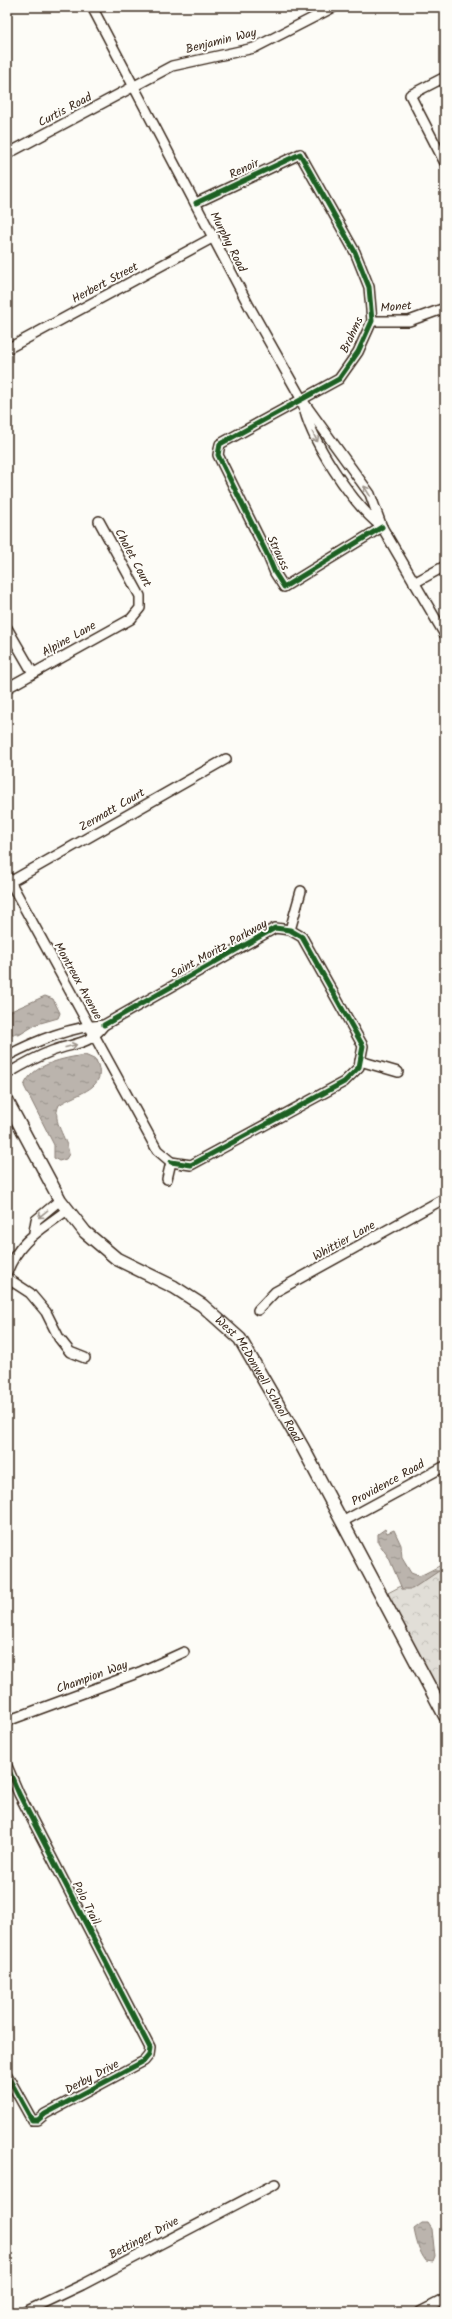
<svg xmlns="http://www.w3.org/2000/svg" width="452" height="2319" font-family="Kalam,sans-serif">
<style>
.forest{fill:url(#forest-crowns);stroke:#8e847a}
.water{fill:url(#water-ripples);stroke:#887d74}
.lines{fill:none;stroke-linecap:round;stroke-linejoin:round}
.minor-casing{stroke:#3b2a1e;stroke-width:12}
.major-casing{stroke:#3b2a1e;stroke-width:15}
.minor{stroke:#fdfcf7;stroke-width:9}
.major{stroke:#fdfcf7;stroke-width:12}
.cycleway-casing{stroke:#fdfcf7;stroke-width:8}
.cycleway{stroke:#1b5e20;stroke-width:5}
.oneway{stroke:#9c938a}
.labels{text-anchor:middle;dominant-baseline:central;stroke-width:4;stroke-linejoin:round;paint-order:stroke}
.street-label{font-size:12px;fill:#3b2a1e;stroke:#fdfcf7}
</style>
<defs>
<pattern id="forest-crowns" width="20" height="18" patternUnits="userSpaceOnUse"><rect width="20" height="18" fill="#e1ded7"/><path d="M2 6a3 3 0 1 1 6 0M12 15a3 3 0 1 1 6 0" fill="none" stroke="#c2bfb8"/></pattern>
<pattern id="water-ripples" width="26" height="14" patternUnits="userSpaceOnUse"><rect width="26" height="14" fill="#bbb4ad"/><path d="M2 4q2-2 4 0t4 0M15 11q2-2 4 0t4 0" fill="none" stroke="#99938c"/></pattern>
</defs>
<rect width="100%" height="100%" fill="#fdfcf7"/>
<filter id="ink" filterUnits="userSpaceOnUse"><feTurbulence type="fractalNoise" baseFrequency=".025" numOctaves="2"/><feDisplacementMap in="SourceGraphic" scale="8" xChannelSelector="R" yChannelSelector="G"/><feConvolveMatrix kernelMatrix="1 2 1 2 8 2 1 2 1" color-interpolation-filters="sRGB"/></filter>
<g filter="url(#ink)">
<!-- forest -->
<path class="forest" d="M445,1563V1716L382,1596Z"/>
<!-- water -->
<g class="water">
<path d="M45,996L53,999L60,1013L58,1018L37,1024L19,1035L7,1033V1015L11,1011Z"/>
<path d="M85,1055L96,1060C110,1089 78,1092 59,1105C51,1122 67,1137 69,1154L66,1159L59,1161L54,1158V1145L24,1086C32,1064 64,1058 85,1055Z"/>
<path d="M385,1529L387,1533L394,1530L401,1545L402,1558L411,1573L419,1576L432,1571H439L412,1589H402L389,1558L378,1542V1534Z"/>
<path d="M422,2223H428L432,2229L435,2257L433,2262L426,2261C419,2252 416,2240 414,2229Z"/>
</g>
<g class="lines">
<defs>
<g id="minor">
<path d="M92,7L249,306L302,400L370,494L382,527L445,635"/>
<path d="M445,77L410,95L445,163"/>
<path d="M7,154L172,66L254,48L334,7"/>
<path d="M196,203L300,154L355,252L369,287L372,321L358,352L339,379L220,444L218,455L268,556L275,573L284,587L382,527"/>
<path d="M372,321H409L445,308"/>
<path d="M7,349L214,237"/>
<path d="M303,403C309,439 353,505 382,527"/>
<path d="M414,583L445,566"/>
<path d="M7,628L33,673"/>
<path d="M7,688L131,619L140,608V596L99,521"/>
<path d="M7,876L157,1150L171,1162"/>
<path d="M10,882L226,759"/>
<path d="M290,930L301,891"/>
<path d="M104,1025L275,928L290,930L302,937L363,1046L359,1067L344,1082L191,1165L171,1162"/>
<path d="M7,1056C35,1041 73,1026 104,1025C87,1047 75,1042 52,1051C36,1057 22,1065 7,1074"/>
<path d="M360,1061L398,1072"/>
<path d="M167,1179L171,1162"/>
<path d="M34,1232L36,1220L60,1200"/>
<path d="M7,1272C20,1239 40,1231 67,1210"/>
<path d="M7,1278L30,1293L46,1312L59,1338L70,1352L85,1358"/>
<path d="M258,1310L275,1292L445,1198"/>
<path d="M342,1522L445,1466"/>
<path d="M7,1721L140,1672L184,1652"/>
<path d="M7,1766L19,1794L150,2048L149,2055L144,2061L45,2114L38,2120H32L7,2075"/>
<path d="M25,2312L82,2285L275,2184"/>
<path d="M420,2312L445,2299"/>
</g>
<g id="major">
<path id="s1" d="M7,1101L60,1200L85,1232L117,1259L174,1287L202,1305L240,1339L303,1448L445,1716"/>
</g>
</defs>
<!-- minor casing -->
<use href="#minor" class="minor-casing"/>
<!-- major casing -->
<use href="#major" class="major-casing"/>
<!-- minor -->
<use href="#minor" class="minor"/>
<!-- major -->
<use href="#major" class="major"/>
<defs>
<g id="cycleway">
<path d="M196,203L300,154L355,252L369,287L372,321L358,352L339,379L220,444L218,455L268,556L275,573L284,587L382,527"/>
<path d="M104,1025L275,928L290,930L302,937L363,1046L359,1067L344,1082L191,1165L171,1162"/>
<path d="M7,1766L19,1794L150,2048L149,2055L144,2061L45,2114L38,2120H32L7,2075"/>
</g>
</defs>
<!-- cycleway casing -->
<use href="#cycleway" class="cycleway-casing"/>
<!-- cycleway -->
<use href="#cycleway" class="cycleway"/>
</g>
<!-- one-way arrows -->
<defs><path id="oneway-shaft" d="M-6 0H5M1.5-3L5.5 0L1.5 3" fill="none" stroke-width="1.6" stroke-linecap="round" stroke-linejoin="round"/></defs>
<g class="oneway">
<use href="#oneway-shaft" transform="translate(315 437) rotate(63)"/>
<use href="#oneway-shaft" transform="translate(367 491) rotate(-122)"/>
<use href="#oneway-shaft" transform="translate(71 1046) rotate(-14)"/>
<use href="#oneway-shaft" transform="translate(43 1214) rotate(141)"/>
</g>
</g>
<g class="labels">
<!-- street labels -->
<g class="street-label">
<text transform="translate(221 41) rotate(-14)">Benjamin Way</text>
<text transform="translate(65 110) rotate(-28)">Curtis Road</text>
<text transform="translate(244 169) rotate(-25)">Renoir</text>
<text transform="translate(228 242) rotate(63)">Murphy Road</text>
<text transform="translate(105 283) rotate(-28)">Herbert Street</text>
<text transform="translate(396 307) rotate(-5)">Monet</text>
<text transform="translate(352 335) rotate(-65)">Brahms</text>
<text transform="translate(278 553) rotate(65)">Strauss</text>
<text transform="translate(133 558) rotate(62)">Chalet Court</text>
<text transform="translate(69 639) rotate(-29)">Alpine Lane</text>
<text transform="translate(112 810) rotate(-30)">Zermatt Court</text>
<text transform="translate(219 949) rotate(-29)">Saint Moritz Parkway</text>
<text transform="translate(78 981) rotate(61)">Montreux Avenue</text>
<text transform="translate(344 1241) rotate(-29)">Whittier Lane</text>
<text stroke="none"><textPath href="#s1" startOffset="386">West McDonwell School Road</textPath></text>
<text transform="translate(388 1483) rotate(-29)">Providence Road</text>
<text transform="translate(92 1677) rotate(-20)">Champion Way</text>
<text transform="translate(86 1903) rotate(63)">Polo Trail</text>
<text transform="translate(92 2077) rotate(-28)">Derby Drive</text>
<text transform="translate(144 2238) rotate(-28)">Bettinger Drive</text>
</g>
</g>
<!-- margin -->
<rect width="452" height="2319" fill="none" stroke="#fdfcf7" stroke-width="24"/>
<rect x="12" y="12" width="428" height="2295" fill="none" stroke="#3b2a1e" stroke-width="1.5" filter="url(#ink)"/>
</svg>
